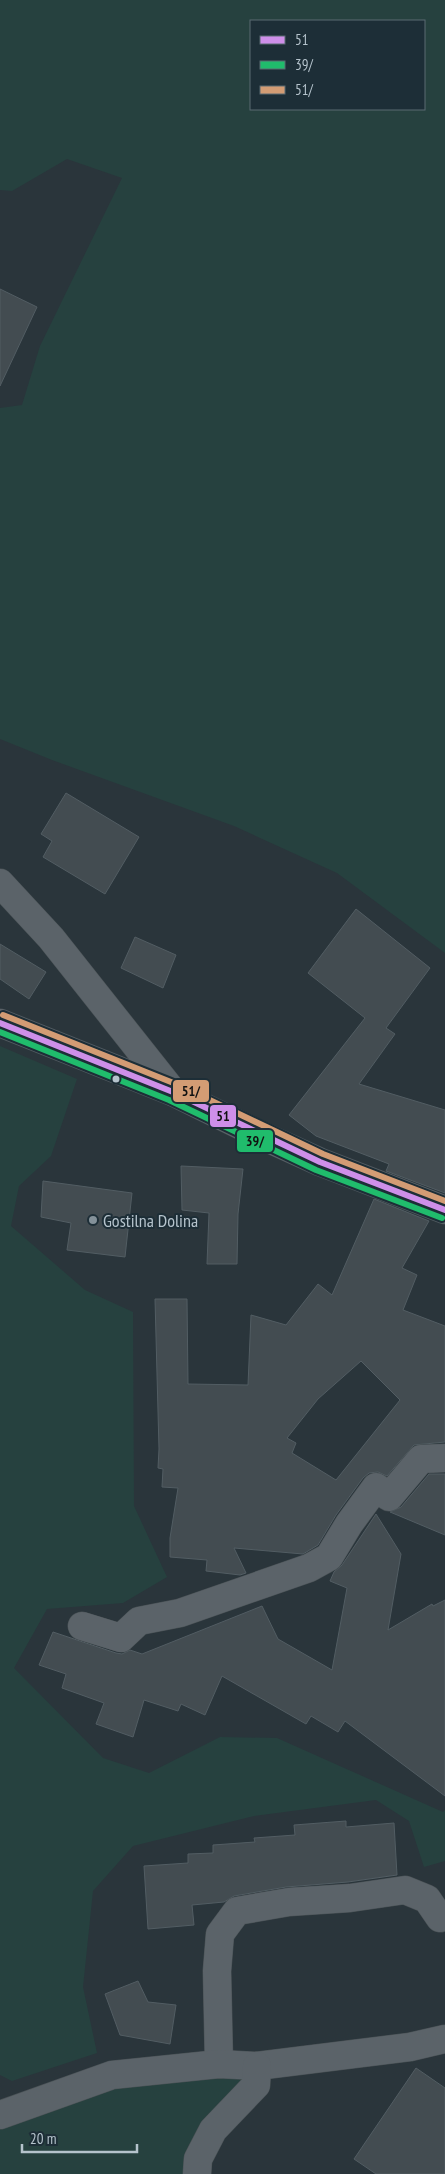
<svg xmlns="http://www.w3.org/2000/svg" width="445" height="2174" font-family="'PT Sans Narrow',sans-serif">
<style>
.green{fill:#26413f;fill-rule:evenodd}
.building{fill:#434c51;stroke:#525d63;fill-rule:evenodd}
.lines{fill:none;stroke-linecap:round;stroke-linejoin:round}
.minor-casing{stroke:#495155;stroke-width:29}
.major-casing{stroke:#485258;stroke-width:29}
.minor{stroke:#5b6369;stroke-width:28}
.major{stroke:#5e656a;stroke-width:28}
.bus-1-casing{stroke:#1d2e37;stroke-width:10}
.bus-2-casing{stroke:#1d2e37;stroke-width:10}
.bus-3-casing{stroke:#1d2e37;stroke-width:10}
.bus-1{stroke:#ce8fe9;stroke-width:6}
.bus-2{stroke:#20bc6c;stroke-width:6}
.bus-3{stroke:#d39c74;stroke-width:6}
.bus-dot{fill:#b5c3cc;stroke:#1d2e37;stroke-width:2}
.poi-dot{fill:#849199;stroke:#1d2e37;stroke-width:2}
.labels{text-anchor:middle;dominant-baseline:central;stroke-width:4;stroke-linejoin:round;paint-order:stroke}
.poi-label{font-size:18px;fill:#b5c3cc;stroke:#1d2e37;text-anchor:start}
.line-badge{stroke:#1d2e37;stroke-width:2}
.pale-badge-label{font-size:14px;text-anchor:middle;font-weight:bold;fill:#111}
</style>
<rect width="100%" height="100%" fill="#2a353b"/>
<!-- green -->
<g class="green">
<path d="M0,0H445V953L337,873L234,826L52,760L0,739V408L22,405L40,346L122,178L67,159L12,191L0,190ZM424,21V109H251V21Z"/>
<path d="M0,1046L77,1079L51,1156L19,1186L11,1226L85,1290L133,1312L134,1506L167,1577L123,1603L47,1609L14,1668L103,1758L149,1773L220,1737L277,1738L443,1812L445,1810V1861L424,1867L409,1821L376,1800L254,1816L133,1846L93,1891L83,1987L97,2053L12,2081L0,2075Z"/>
<path d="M257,2066L199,2174H0V2115L112,2075Z"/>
</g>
<!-- building -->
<g class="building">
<path d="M0,289L37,307L0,386Z"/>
<path d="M66,793L139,837L105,894L43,857L52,841L41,834Z"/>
<path d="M356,909L430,968L386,1028L395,1034L359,1084L445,1110V1193L386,1171L389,1164L316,1136L289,1115L365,1018L308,973Z"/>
<path d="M135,937L176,955L163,988L121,968Z"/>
<path d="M0,944L46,972L29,999L0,979Z"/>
<path d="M181,1166L243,1169L238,1214L237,1264H207L209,1213L182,1210Z"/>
<path d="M43,1181L132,1193L125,1257L67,1250L71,1223L41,1217Z"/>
<path d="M374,1199L429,1221L402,1268L417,1275L403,1310L445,1326V1442L414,1445L387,1476L378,1472L369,1473L363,1478L336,1515L318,1545L303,1554L234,1548L246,1573L240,1575L206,1571L207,1560L170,1557V1538L178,1488L162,1487L163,1469L158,1468L159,1449L155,1299H187L188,1384L248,1385L251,1315L286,1325L318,1284L332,1295ZM361,1361L400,1400L336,1480L292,1453L296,1443L287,1438L318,1399Z"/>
<path d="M429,1474H445V1535L390,1512L401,1507Z"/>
<path d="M376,1514L401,1554L388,1630L432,1604L433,1606L445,1600V1796L345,1721L338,1732L311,1716L306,1724L222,1676L205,1715L181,1704L178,1711L144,1700L133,1737L96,1724L104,1703L62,1688L66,1674L39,1665L53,1632L116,1653L122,1654L130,1650L142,1654L262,1606L278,1639L332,1670L347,1588L330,1581L334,1572L342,1565Z"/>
<path d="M346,1821V1827L394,1823L397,1875L348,1882L286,1887L234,1896L224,1902L192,1905L194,1925L148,1929L144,1866L188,1863V1854L213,1853V1845L255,1842L254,1838L295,1835L294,1825Z"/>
<path d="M138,1981L148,2002L176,2005L170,2044L120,2035L105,1994Z"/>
<path d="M416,2068L445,2088V2174H376L354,2159Z"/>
</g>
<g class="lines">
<defs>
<g id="minor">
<path d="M0,883L51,938L173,1092"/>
<path d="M82,1626L121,1638L139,1621L180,1613L309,1568L329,1557L349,1524L376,1487L389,1497L421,1459L445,1458"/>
<path d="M219,2064L217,1971L220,1934L237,1911L289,1902L350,1898L405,1890L427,1899L440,1918"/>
<path d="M0,2115L112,2075L219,2064L257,2066L410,2047L445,2039"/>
<path d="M197,2174L198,2159L213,2130L256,2085L257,2066"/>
</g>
<path id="major" d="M0,1023L173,1092L254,1132L320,1162L445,1210"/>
</defs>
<!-- minor casing -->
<use href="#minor" class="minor-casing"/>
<!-- major casing -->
<use href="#major" class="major-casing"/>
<!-- minor -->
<use href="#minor" class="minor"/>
<!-- major -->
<use href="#major" class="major"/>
<defs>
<path id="bus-1" d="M0,1023L173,1092L320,1162L445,1210"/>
<path id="bus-2" d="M0,1032L169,1100L316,1170L442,1218"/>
<path id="bus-3" d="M3,1015L176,1084L323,1154L445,1201"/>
</defs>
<!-- bus-1 casing -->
<use href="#bus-1" class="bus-1-casing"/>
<!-- bus-2 casing -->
<use href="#bus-2" class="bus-2-casing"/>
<!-- bus-3 casing -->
<use href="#bus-3" class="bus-3-casing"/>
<!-- bus-1 -->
<use href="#bus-1" class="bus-1"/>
<!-- bus-2 -->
<use href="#bus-2" class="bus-2"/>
<!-- bus-3 -->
<use href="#bus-3" class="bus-3"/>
</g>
<!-- markers -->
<circle class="bus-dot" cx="116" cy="1079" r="4.5"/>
<circle class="poi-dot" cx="93" cy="1220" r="5"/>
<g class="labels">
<!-- poi labels -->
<g class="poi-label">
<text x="103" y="1220">Gostilna Dolina</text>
</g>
</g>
<g class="line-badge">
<rect x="172" y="1079" width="38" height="24" rx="5" fill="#d39c74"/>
<rect x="209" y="1104" width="28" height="24" rx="5" fill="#ce8fe9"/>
<rect x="236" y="1129" width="38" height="24" rx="5" fill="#20bc6c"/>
</g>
<g class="pale-badge-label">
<text x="191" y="1096">51/</text>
<text x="223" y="1121">51</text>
<text x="255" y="1146">39/</text>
</g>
<!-- legend -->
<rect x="250" y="20" width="175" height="90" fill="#1d2e37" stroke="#5a6a73"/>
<rect x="260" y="36" width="25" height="8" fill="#ce8fe9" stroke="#5a6a73"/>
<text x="295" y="45" font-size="15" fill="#b5c3cc">51</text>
<rect x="260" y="61" width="25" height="8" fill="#20bc6c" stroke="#5a6a73"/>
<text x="295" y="70" font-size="15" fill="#b5c3cc">39/</text>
<rect x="260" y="86" width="25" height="8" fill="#d39c74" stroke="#5a6a73"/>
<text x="295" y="95" font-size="15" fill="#b5c3cc">51/</text>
<!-- scale -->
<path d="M22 2144v8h115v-8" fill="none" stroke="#b5c3cc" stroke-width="2.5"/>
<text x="30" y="2144" font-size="15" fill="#b5c3cc" stroke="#1d2e37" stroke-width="4" paint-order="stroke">20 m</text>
</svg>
